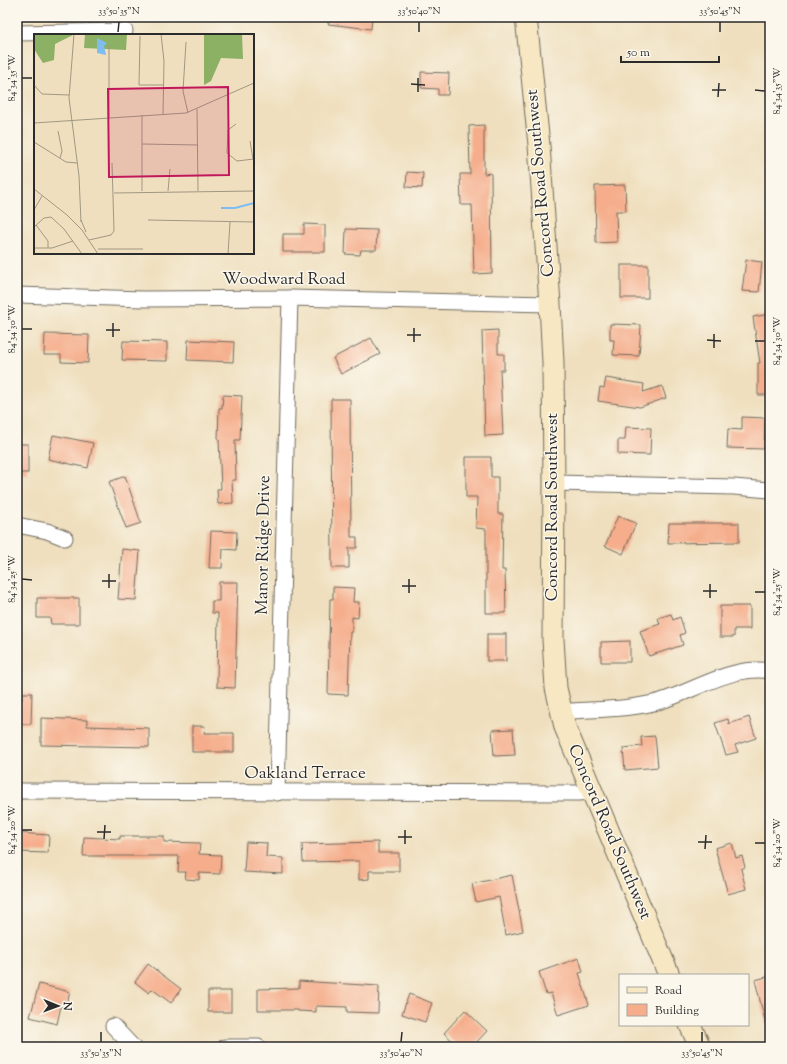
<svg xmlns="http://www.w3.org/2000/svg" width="787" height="1064" font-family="'Sorts Mill Goudy',serif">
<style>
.building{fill:#f5ad8b}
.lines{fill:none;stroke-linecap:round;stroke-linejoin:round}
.street-casing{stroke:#706a5e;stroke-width:17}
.secondary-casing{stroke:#706a5e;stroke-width:23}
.street{stroke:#fff;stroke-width:15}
.secondary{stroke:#f7e8c3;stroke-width:21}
.ticks{fill:none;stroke:#2b2b2b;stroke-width:1.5}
.labels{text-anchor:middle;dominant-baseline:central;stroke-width:3;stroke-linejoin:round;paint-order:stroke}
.street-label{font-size:17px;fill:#2b2b2b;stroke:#fbf7ec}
.inset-river{fill:none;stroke:#7fbcf2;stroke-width:2}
.inset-road{fill:none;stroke:#a19783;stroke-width:1}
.view{fill:#c2185b;fill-opacity:0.15;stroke:#c2185b;stroke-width:2}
.inset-edge{fill:none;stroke:#2b2b2b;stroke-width:2}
.neatline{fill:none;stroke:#2b2b2b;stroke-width:1.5}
.ticks-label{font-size:10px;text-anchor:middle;fill:#2b2b2b}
</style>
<rect width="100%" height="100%" fill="#fbf7ec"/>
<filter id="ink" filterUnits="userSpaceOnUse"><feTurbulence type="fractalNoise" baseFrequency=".025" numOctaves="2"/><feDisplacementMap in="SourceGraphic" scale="8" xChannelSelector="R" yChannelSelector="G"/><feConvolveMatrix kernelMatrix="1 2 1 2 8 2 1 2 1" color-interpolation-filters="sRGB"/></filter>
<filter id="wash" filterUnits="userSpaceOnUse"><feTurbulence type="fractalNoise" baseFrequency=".012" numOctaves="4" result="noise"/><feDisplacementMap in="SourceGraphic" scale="16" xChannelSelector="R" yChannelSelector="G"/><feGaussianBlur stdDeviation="0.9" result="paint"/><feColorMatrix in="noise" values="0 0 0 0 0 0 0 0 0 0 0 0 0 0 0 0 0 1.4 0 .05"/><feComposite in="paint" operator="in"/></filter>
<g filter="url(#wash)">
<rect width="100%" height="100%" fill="#efdfbe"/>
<g id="blocks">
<!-- building -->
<g class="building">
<path d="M329,17H372L371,29L328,24Z"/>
<path d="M421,72L449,73L448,95H438V89L421,88Z"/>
<path d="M484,125V174L491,173L492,273L474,274L472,205H461L460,174H470L469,126Z"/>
<path d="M407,172L423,173L422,188L406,187Z"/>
<path d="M625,185L626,211H616L617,242L596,243L595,186Z"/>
<path d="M304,224L325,225V252H283V234H304Z"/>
<path d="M346,229L377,230L376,250H361L360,255L345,254Z"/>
<path d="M746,260L762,262L759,292L742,291Z"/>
<rect x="621" y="265" width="27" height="33"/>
<path d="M770,314V395H758V363H760L753,317Z"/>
<path d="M610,324L641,325L639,356L613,355L614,340H610Z"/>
<path d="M498,330V354H504V370H500L503,435L485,436L482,331Z"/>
<path d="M45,334L89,335L88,363L61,362V355H44Z"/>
<path d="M371,338L380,354L341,374L333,358Z"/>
<path d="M188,340L234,342L233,362L187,360Z"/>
<path d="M123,341L167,342V361L122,360Z"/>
<path d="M606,378L644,384L643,392L662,386L666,398L640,407L598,401L600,387L604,388Z"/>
<path d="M223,395L242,396L240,440H235L236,480H232L233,503L218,504L217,489H221L219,439H218L219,408H222Z"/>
<path d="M331,399H350L351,537H357V548H349V568H332Z"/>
<path d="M742,417L765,418L764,449L727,448L728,429L742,430Z"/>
<path d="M626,427L651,428L650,455L618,454V440H625Z"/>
<path d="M53,435L93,443L88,468L48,459Z"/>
<rect x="17" y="444" width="11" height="29"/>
<path d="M466,457H491V477H498V514H503L502,570H505L506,613H486V529L476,528L477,497H466Z"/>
<path d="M125,476L141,523L126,528L109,482Z"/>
<path d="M618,516L636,523L623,554L605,546Z"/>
<path d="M669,523H739V542L668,543Z"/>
<path d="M211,531L237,532L236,550L223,549L222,568H209Z"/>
<path d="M122,549L140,551L136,600L118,599Z"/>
<path d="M219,582H238L235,688L217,687L218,613H212V601H219Z"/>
<path d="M333,587L354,588L353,602H359L358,618L352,617V632H350L348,695L328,694L330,599H333Z"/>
<path d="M37,598H79V624H51L50,618H37Z"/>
<path d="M720,606H750V629H734V637H720Z"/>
<path d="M671,614L673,620L680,617L685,633L680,635L683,645L649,656L640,631L660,624L658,618Z"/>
<rect x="487" y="634" width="19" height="27"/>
<path d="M630,641V662H601V642Z"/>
<path d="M22,693H32L31,724H17V700H22Z"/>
<path d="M749,717L756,738L735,745L738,752L726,755L715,723L728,719L729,724Z"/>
<path d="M41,718L87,720V726L149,728V747L41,745Z"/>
<path d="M192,726H205L204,733H234V752H192Z"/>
<path d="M513,729L515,755L494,756L492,730Z"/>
<path d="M655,736L658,767L625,770L623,748L642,746L641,737Z"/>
<path d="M17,833L49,835L48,853L17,852Z"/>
<path d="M120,836H164V842L200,843L199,854L221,855L220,874L199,873V880L185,879L186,872H178L179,856H83L84,837L120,839Z"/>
<path d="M246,842L267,843L266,857L283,858V874L244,872Z"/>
<path d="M378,842V853H399V871H369V879L359,880V861L303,862L302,844Z"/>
<path d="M732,843L736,858L742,856L745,867L741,869L746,889L728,894L715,848Z"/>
<path d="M512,875L523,931L506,935L499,897L476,902L472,884Z"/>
<path d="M579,958L583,972L579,973L589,1005L558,1015L551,993L546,994L539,972Z"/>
<path d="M148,964L181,989L171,1003L152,989L149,993L135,982Z"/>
<path d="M770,976V1024L766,1025L755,980Z"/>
<path d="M299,981L379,986L378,1013L347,1012V1007L316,1006V1012L298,1011V1010H258V989L299,988Z"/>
<path d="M39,984L70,992L66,1007L61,1006L57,1024L30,1017Z"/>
<rect x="208" y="991" width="23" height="21"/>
<path d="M409,994L432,1003L425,1022L402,1014Z"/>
<path d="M465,1010L487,1031L472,1047H459L444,1033Z"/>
</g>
</g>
</g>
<g filter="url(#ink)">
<use href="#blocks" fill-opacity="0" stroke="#706a5e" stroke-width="1"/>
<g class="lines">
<defs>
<g id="street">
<path d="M17,33L125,31"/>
<path d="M17,295L143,299L290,298L550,304"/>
<path d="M554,483L734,487L770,490"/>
<path d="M17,525L47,531L65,538"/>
<path d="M560,712C593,709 630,710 661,701C696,690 732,665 770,671"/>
<path d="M17,791L578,793L592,792"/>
<path d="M277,793L290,298"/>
<path d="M113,1026L133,1047"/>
<path d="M225,1047H258"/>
</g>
<g id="secondary">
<path d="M526,17L539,145L550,304L553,362L554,483L553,639L556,688L565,727L669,975"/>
<path d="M690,1025L700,1047"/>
</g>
</defs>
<!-- street casing -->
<use href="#street" class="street-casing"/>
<!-- secondary casing -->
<use href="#secondary" class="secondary-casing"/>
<!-- street -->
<use href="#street" class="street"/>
<!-- secondary -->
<use href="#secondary" class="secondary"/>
</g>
</g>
<!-- ticks -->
<path class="ticks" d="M118,32L119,22M419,32V22M720,32V22M22,78H32M411,84L425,85M712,90H726M755,90L765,91M418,92V78M718,97L719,83M22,329H32M106,330H120M407,335H421M113,337V323M707,340L721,341M755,341H765M414,342V328M714,348V334M22,579L32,580M102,581H116M402,586H416M109,588V574M703,591H717M755,592H765M409,593V579M710,598V584M22,830H32M97,832H111M398,837H412M104,839L105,825M698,842H712M755,843H765M405,844V830M705,849L706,835M101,1042V1032M401,1042L402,1032M702,1042V1032"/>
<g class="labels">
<!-- street labels -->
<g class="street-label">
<text transform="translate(541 183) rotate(-95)">Concord Road Southwest</text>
<text x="284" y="280">Woodward Road</text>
<text transform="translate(553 507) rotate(-90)">Concord Road Southwest</text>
<text transform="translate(264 545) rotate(-89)">Manor Ridge Drive</text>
<text x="305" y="774">Oakland Terrace</text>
<text transform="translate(609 832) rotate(67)">Concord Road Southwest</text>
</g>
</g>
<!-- overview -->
<g transform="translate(34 34)">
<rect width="220" height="220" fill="#efdfbe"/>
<path d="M0,0H41L21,10L20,26L9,29L0,15ZM51,0H93L92,16L50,14ZM170,0H208L209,25L187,24L177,47L170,51Z" fill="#8cb064"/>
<path d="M63,4L73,9L70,12L72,21L63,19Z" fill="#7fbcf2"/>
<path class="inset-river" d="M187,174H201L220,169"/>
<path class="inset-road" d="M40,0L35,64L45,142L47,188M127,0L130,27L129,80M106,2L105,51H129M152,8L149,57L154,79M0,51L8,60L35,61M163,75L164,157M75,84V11M0,89L152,79L220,49M202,90L194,96L193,119L203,127L220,125M24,97L28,117L26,124M216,107L219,125M0,108L32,128L43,129M108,110L164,111M0,155L33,181L48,196L64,220M108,157V81M134,157L136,135M80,159L220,157M0,176L8,162M47,186L52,198M114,186L220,188M2,191L14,207V214M0,193L10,184L17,183L30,195L48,220M55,206L77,201L80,197L78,129M0,214H18L39,207M64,215H109M194,220L196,188"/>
<path class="view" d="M194,53L195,141L75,143L74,55Z"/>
<rect width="220" height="220" class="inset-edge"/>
</g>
<!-- margin -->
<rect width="787" height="1064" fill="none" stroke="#fbf7ec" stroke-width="44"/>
<!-- legend -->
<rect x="619" y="974" width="130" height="52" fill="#fbf7ec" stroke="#a8a59f"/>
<rect x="627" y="987" width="20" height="6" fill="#f7e8c3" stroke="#a8a59f"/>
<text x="655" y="994" font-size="12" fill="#2b2b2b">Road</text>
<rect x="627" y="1004" width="20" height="12" fill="#f5ad8b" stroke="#a8a59f"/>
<text x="655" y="1014" font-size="12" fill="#2b2b2b">Building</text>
<!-- north arrow -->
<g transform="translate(58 1006) rotate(91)" stroke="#fbf7ec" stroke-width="3" paint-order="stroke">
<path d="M0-3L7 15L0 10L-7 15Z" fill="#2b2b2b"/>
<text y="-6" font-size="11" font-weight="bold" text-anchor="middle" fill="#2b2b2b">N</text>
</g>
<!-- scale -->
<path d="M621 56v6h98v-6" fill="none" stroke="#2b2b2b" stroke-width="2"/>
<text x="627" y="56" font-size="12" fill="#2b2b2b" stroke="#fbf7ec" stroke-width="3" paint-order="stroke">50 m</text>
<rect x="22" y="22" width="743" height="1020" class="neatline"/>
<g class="ticks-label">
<text x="119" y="14">33°50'35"N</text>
<text x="419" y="14">33°50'40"N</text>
<text x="720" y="14">33°50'45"N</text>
<text transform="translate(11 78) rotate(-90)" y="4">84°34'35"W</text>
<text transform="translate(776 91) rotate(-90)" y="4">84°34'35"W</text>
<text transform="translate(11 329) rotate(-90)" y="4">84°34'30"W</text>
<text transform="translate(776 341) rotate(-90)" y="4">84°34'30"W</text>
<text transform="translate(11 579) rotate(-90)" y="4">84°34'25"W</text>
<text transform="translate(776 592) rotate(-90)" y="4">84°34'25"W</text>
<text transform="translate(11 830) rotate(-90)" y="4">84°34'20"W</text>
<text transform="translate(776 843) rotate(-90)" y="4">84°34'20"W</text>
<text x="101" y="1056">33°50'35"N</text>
<text x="401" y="1056">33°50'40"N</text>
<text x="702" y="1056">33°50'45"N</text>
</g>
</svg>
